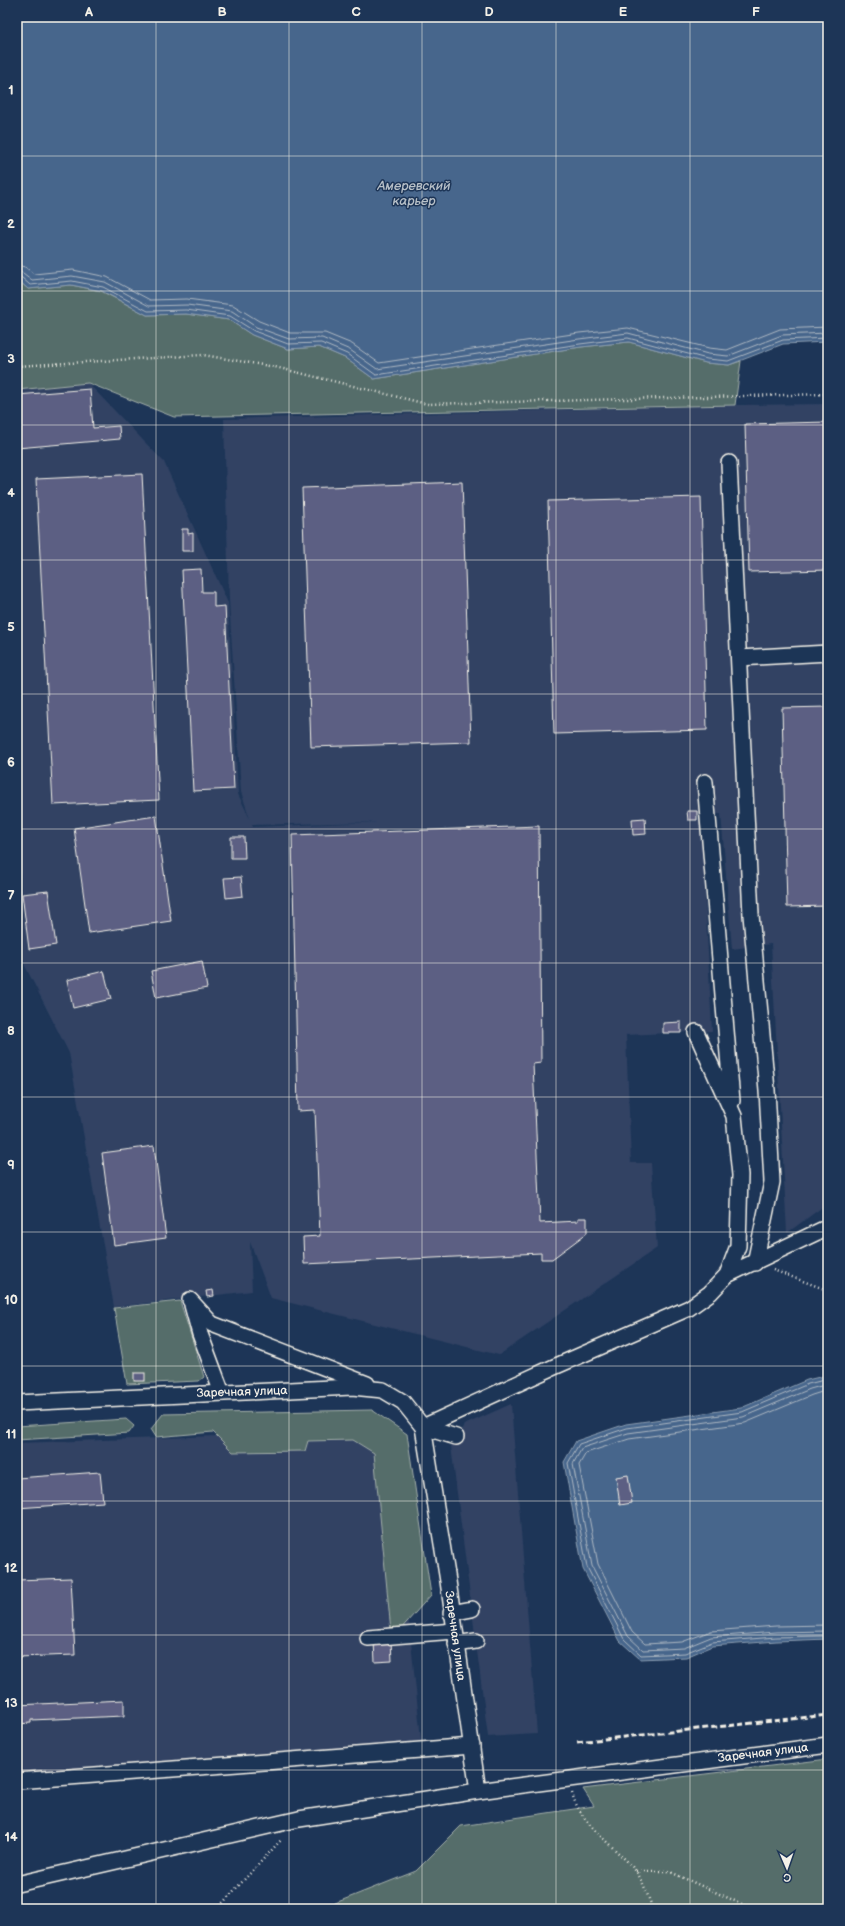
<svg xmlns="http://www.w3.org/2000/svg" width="845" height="1926" font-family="'Balsamiq Sans',sans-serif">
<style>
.built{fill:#304264;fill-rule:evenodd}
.green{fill:#546d6a;stroke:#a4afa9}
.water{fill:#47668c;stroke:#8c9eb1}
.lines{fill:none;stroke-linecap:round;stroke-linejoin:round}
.shore{stroke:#afb9c3;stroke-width:1}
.building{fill:#5c5f83;stroke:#f4f1e8}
.minor-casing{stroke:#f4f1e8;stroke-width:18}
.path{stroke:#f4f1e8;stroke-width:2.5;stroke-dasharray:1 3;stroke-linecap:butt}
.minor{stroke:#1d3557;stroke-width:15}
.rail{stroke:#f4f1e8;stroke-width:3;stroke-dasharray:6 3;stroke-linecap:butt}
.grid{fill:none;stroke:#f4f1e8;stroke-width:1;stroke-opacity:0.55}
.labels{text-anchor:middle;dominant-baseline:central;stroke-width:3;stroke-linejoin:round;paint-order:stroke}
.street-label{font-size:12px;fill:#f4f1e8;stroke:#1d3557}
.water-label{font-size:13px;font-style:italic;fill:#b7c0c8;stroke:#1d3557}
.neatline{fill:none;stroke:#f4f1e8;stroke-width:1.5}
.grid-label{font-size:13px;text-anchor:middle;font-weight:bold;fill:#f4f1e8}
</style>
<rect width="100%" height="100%" fill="#1d3557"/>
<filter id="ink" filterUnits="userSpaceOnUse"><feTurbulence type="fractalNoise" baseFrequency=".025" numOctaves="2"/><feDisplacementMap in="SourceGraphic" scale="8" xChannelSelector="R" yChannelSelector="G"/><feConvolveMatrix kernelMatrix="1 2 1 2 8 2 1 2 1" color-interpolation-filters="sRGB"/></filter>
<g filter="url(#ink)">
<!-- built -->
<g class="built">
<path d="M88,383L164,462L228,603L238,794L250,819L241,792L229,600L224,419L735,405L828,404V1203L787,1233L771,944L732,949L721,814H701L712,1031L626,1035L631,1163H651L657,1248L499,1355L271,1298L250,1242L252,1291L114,1307L69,1053L21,958L17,944V905L21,890L17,801V390ZM377,822L253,827L252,825Z"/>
<path d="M511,1404L537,1734L488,1737L451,1446L464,1425Z"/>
<path d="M360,1431L391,1449L423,1758L17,1786V1443Z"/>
</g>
<!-- green -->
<g class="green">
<path d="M17,279L28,289L71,285L101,291L147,315L186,314L229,320L252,335L288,349L319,347L345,358L374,379L581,347L629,342L706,363L729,365L741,361L735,405L174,417L88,383L17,390Z"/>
<path d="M180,1301L204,1377L199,1381L127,1384L114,1308Z"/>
<path d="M372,1410L407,1434L431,1595L399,1631H391L374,1453L353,1440L308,1441L305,1451L233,1452L213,1432L156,1437L151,1429L163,1414Z"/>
<path d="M126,1419L134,1426L129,1433L17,1440V1426Z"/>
<path d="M828,1759V1909H320L416,1871L461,1826L594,1806L583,1789Z"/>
</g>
<!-- water -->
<g class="water">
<path d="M17,17H828V342L783,344L729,365L706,363L629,342L581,347L374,379L345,358L319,347L288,349L252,335L229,320L186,314L147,315L102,291L71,285L28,289L17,279Z"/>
<path d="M828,1375V1639L777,1641L712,1646L686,1657L640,1659L620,1641L583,1569L564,1462L576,1441L626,1424L741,1408L807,1380Z"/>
</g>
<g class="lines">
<!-- shore -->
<g class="shore">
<path d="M17,265L25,267L34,274L73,270L107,277L150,300L187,299L233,305L259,321L290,333H325L352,344L379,363L579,333L628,328L709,348L727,350L780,329L828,327"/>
<path d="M17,271L23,273L32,280L72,276L105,282L149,306L187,305L232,311L256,327L289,339L322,338L350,350L377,369L579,339L628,333L708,354L728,356L782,335L828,333"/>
<path d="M17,276L21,277L30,285L72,281L103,287L148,311L186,310L230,316L254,331L288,344L321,343L347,354L376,375L580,344L628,338L707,359L728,361L783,340L828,338"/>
<path d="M828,1379L808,1384L742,1412L627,1428L579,1444L568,1463L587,1567L624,1639L641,1655L685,1653L712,1642L776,1637L828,1636"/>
<path d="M828,1384L810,1389L743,1417L628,1433L582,1448L573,1464L592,1566L628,1636L643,1650L684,1648L711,1637L776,1632L828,1631"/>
<path d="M828,1390L812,1395L745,1423L629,1439L586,1453L579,1465L598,1564L632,1632L645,1644L682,1642L711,1631L776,1626L828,1625"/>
</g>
</g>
<!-- building -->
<g class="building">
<path d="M90,389L93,428L119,426L120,439L17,448V395Z"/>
<path d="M828,422V570L749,572L745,424Z"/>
<path d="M142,474L159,800L53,805L36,479Z"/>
<path d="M462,482L471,742L311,747L302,488Z"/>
<path d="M701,497L707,730L554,734L548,501Z"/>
<path d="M182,529H188V534L193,533V551H182Z"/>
<path d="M201,569L202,592H214V607L225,606L234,789L193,791L182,570Z"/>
<path d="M828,707V906L787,907L782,708Z"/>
<path d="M687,811H697V820H688Z"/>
<path d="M156,816L171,921L89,933L74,828Z"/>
<path d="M645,818L646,834L633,835L632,819Z"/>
<path d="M539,826L541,1063L533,1064L540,1223L578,1221V1218H587V1233L552,1259H541V1253L304,1264L303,1237L320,1236L315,1110L298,1111L292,835Z"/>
<path d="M231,837H244L245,858H231Z"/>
<path d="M241,877L243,896L226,898L224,878Z"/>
<path d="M48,891L56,945L29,949L22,894Z"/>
<path d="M202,961L207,988L156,998L151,971Z"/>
<path d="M104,971L111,999L73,1008L67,980Z"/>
<path d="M681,1022V1033H663V1023Z"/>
<path d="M154,1146L166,1238L114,1245L102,1153Z"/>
<path d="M213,1290L214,1296L207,1297L206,1291Z"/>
<rect x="134" y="1373" width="11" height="8"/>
<path d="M100,1472L103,1502L17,1508V1478Z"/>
<path d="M628,1475L632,1503L620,1505L616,1477Z"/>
<path d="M71,1578L75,1655L17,1657V1580Z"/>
<path d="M374,1641H391L392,1661L375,1662Z"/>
<path d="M124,1700V1716L31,1720V1723L17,1724V1705Z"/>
</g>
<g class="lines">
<defs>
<g id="minor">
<path d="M729,463L751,915L767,1090L772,1182L755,1263"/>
<path d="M739,658L828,653"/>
<path d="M705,782L732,1101"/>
<path d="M727,1275L828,1227"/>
<path d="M190,1300L212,1324L367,1384"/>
<path d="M192,1305L200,1334L222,1393"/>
<path d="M17,1403L352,1387L383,1390L403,1402L423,1427L448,1581L478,1791"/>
<path d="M423,1427L554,1367L689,1308L710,1293L727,1275L738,1246L740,1175L734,1116L696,1032"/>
<path d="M423,1427L456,1437"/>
<path d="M451,1613L472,1609"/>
<path d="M368,1638L454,1631"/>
<path d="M456,1644L476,1641"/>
<path d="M17,1781L472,1746"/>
<path d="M17,1884L299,1819L478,1791L828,1745"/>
</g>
</defs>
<!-- minor casing -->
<use href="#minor" class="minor-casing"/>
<!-- path -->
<g class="path">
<path d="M17,366L203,355L275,367L427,404L828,394"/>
<path d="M773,1270L827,1290"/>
<path d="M572,1793C581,1826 614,1845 635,1870C643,1880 648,1897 653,1909"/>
<path d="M636,1871H668L753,1909"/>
<path d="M217,1909L282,1839"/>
</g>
<!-- minor -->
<use href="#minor" class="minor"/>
<!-- rail -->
<path class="rail" d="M577,1742L828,1715"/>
</g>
</g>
<!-- grid -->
<path class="grid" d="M156,17V1909M289,17V1909M422,17V1909M556,17V1909M690,17V1909M17,156H828M17,291H828M17,425H828M17,560H828M17,694H828M17,829H828M17,963H828M17,1097H828M17,1232H828M17,1366H828M17,1501H828M17,1635H828M17,1770H828"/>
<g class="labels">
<!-- street labels -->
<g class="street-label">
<text transform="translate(242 1392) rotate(-2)">Заречная улица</text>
<text transform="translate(455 1636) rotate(82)">Заречная улица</text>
<text transform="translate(763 1753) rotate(-7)">Заречная улица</text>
</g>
<!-- water labels -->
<g class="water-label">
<text x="414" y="186">Амеревский<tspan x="414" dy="15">карьер</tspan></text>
</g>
</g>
<!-- margin -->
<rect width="845" height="1926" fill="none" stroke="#1d3557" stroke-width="44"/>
<!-- north arrow -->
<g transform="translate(787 1868) rotate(178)" stroke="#1d3557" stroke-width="3" paint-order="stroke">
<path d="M0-3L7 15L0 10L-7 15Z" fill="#f4f1e8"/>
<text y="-6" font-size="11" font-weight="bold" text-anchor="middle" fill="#f4f1e8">С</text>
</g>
<rect x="22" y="22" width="801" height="1882" class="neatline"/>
<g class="grid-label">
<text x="89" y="16">A</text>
<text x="222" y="16">B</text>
<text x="356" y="16">C</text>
<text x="489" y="16">D</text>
<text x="623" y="16">E</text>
<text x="756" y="16">F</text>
<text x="11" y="94">1</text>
<text x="11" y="228">2</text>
<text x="11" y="363">3</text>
<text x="11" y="497">4</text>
<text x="11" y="631">5</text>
<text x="11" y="766">6</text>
<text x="11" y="900">7</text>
<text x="11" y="1035">8</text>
<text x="11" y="1169">9</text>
<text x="11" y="1304">10</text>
<text x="11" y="1438">11</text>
<text x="11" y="1572">12</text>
<text x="11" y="1707">13</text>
<text x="11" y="1841">14</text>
</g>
</svg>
